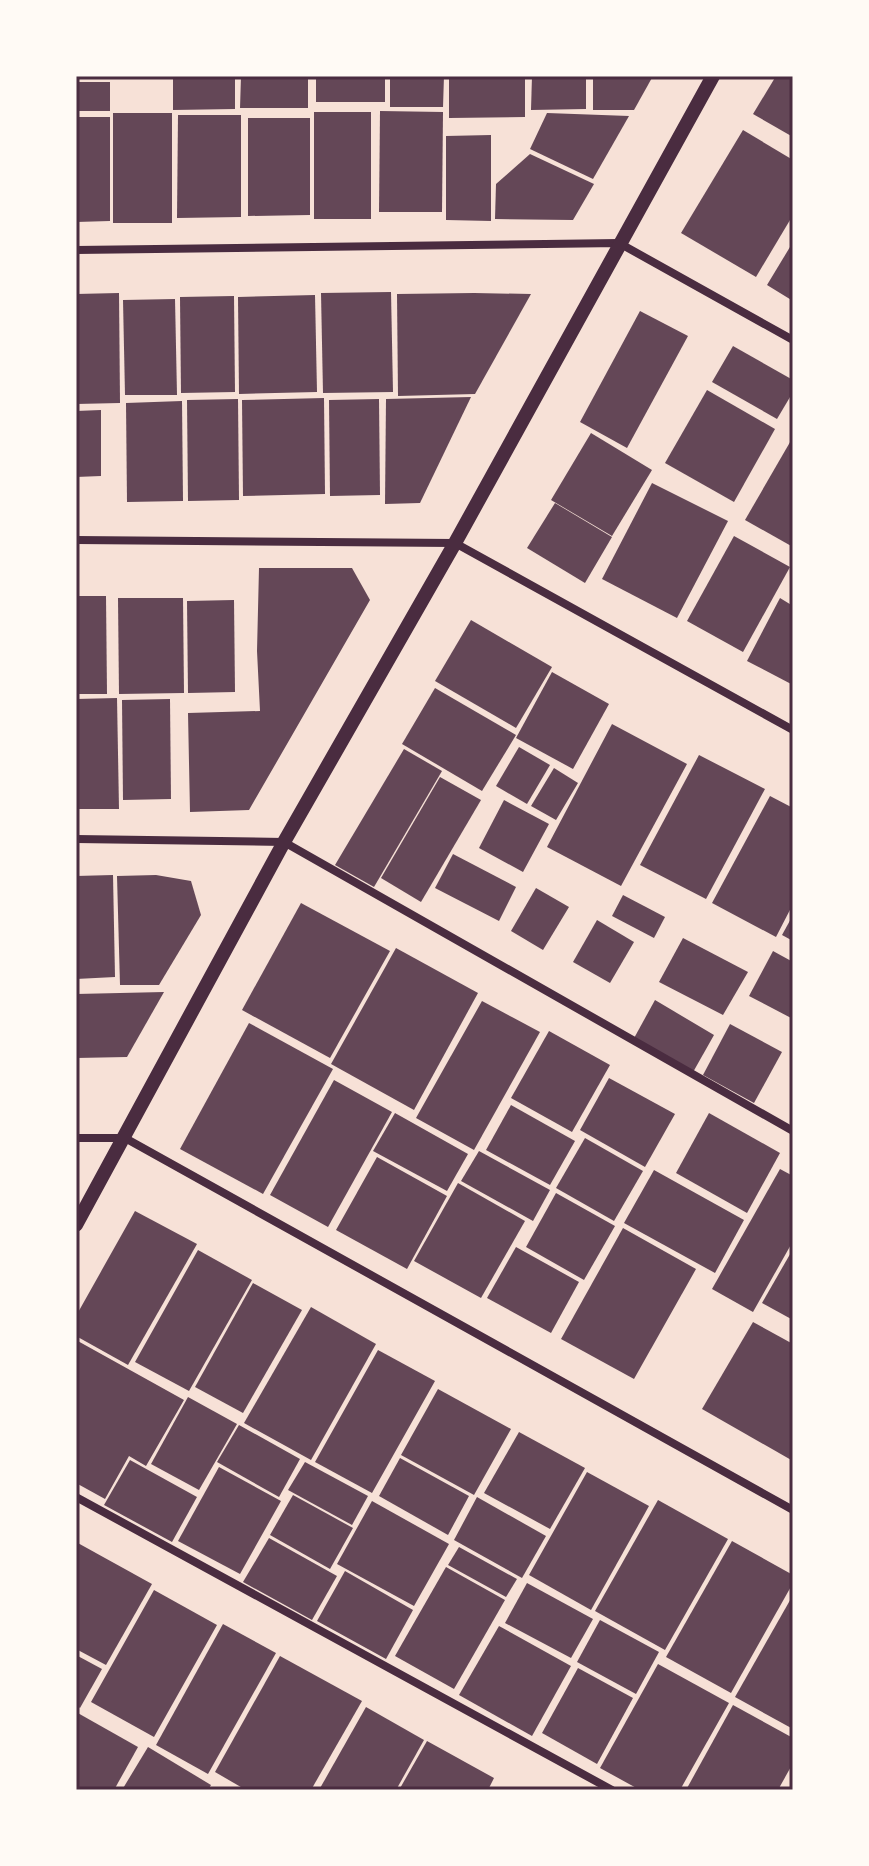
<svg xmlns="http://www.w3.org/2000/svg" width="869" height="1866" font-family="'Open Sans',sans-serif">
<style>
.building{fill:#644757}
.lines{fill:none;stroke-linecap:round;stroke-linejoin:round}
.minor{stroke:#4a2c40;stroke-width:8}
.tertiary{stroke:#4a2c40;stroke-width:14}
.neatline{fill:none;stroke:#4a2c40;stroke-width:3}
</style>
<rect width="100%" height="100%" fill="#f7e1d7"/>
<!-- building -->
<g class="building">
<path d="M173,76H235V109L173,110Z"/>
<path d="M241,76H308V108H240Z"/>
<rect x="316" y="76" width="69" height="26"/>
<path d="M390,76H444L443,107H390Z"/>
<path d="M449,76H525V117L449,118Z"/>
<path d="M532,76H586V109L531,110Z"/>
<path d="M593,76H653L634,110H593Z"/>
<path d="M776,76H793V137L753,114Z"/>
<rect x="76" y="82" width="34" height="29"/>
<path d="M380,111L443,112L442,212H379Z"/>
<rect x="314" y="112" width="57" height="107"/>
<rect x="113" y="113" width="59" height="110"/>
<path d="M547,113L629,116L593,179L530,149Z"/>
<path d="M178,115H241V217L177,218Z"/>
<path d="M76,117H110V221L76,222Z"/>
<path d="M248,118H310V215L248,216Z"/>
<path d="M743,130L793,160V215L756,277L681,233Z"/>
<path d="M491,135V221L446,220V136Z"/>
<path d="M530,154L594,184L573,220L495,219L496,184Z"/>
<path d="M793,242V301L767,285Z"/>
<path d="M391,292L393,392L323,393L321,293Z"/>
<path d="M119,293L120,403L76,404V294Z"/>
<path d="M474,293L531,294L475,394L398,396L397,294Z"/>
<path d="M315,295L317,392L239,394L238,297Z"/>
<path d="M234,296L235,392L181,393L180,297Z"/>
<path d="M175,299L177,395H125L123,300Z"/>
<path d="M640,311L688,336L627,448L580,422Z"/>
<path d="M733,346L793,380V392L777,419L712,382Z"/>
<path d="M707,390L775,429L734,502L665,463Z"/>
<path d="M471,397L420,503L385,504L386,399Z"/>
<path d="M324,398L325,494L243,496L242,400Z"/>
<path d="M238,399L239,500L188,501L187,400Z"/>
<path d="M379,399L380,495L330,496L329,400Z"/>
<path d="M182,401L183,501L127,502L126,403Z"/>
<path d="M101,410V476L76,477V411Z"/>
<path d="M591,433L652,470L612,536L551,500Z"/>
<path d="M793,437V547L745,520Z"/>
<path d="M652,483L728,521L677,618L602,579Z"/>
<path d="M555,503L612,537L585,583L527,548Z"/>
<path d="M734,536L790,567L743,652L687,621Z"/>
<path d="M259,568H352L370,600L249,810L190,812L188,713L260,711L257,651Z"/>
<path d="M76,596H106L107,694H76Z"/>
<path d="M118,598H183L184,693L119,694Z"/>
<path d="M780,598L793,606V685L747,661Z"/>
<path d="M234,600L235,692L188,693L187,601Z"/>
<path d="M471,620L552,667L516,728L435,681Z"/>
<path d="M552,672L609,704L573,769L516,738Z"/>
<path d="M435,688L516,735L482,791L402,744Z"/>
<path d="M117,698L119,809H76V699Z"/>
<path d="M170,699L171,799L123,800L122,700Z"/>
<path d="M612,724L687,764L621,886L547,847Z"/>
<path d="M519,747L550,765L527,804L496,786Z"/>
<path d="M404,749L442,771L374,887L335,865Z"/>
<path d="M699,755L765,789L706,899L640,865Z"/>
<path d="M554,768L578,783L556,820L531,806Z"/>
<path d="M440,777L481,800L421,902L381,878Z"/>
<path d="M770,796L793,808V904L776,937L712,903Z"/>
<path d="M504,800L549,824L523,872L479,848Z"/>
<path d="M453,854L516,887L499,921L435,888Z"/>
<path d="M113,875L115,977L76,979V876Z"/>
<path d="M156,875L191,881L201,915L159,985H120L117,876Z"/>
<path d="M536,888L569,907L543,950L511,931Z"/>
<path d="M623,895L665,917L654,938L612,916Z"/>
<path d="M301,903L390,951L330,1058L242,1010Z"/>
<path d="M793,915V941L782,935Z"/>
<path d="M597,920L634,942L610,983L573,962Z"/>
<path d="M683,938L748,972L723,1015L659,982Z"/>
<path d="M396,948L478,993L414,1110L331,1064Z"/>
<path d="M773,951L793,962V1019L749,996Z"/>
<path d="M164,992L127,1057L76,1058V994Z"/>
<path d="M655,1000L714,1035L692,1074L633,1040Z"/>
<path d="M482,1001L540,1032L474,1150L416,1118Z"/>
<path d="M249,1023L333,1069L263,1194L180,1149Z"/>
<path d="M730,1024L782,1052L754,1103L703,1075Z"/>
<path d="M549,1031L610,1065L572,1132L511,1098Z"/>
<path d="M609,1078L675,1114L645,1167L580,1130Z"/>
<path d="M334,1080L392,1112L328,1227L270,1195Z"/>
<path d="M511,1105L575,1141L550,1185L486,1150Z"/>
<path d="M395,1113L468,1154L447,1191L373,1151Z"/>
<path d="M709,1113L780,1153L747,1213L676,1173Z"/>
<path d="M585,1138L643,1171L614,1221L556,1188Z"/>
<path d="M479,1151L550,1190L533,1221L461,1181Z"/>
<path d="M377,1157L447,1196L407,1269L336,1230Z"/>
<path d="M780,1169L793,1176V1241L753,1312L712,1289Z"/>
<path d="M654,1170L744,1220L715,1273L624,1223Z"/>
<path d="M458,1183L525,1221L481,1298L414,1261Z"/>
<path d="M556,1193L615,1226L584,1280L526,1247Z"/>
<path d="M135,1211L197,1244L128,1365L76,1336V1316Z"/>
<path d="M623,1228L696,1269L634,1379L561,1339Z"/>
<path d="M516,1247L579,1282L551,1333L487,1298Z"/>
<path d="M793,1249V1320L762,1303Z"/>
<path d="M198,1250L252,1280L189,1391L135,1362Z"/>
<path d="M253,1283L302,1310L243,1413L195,1387Z"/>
<path d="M311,1307L376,1344L311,1460L244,1423Z"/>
<path d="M753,1322L793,1344V1461L702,1409Z"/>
<path d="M76,1340L184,1400L146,1466L129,1456L105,1499L76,1483Z"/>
<path d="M378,1350L435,1381L372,1493L315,1462Z"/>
<path d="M438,1389L511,1429L474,1495L401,1455Z"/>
<path d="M188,1397L237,1424L199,1490L151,1464Z"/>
<path d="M239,1425L300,1459L279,1497L217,1462Z"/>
<path d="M519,1432L585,1468L550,1529L484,1493Z"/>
<path d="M400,1458L469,1496L448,1535L379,1496Z"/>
<path d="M130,1460L197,1497L172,1542L104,1505Z"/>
<path d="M305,1462L368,1496L352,1525L288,1490Z"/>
<path d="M219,1467L281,1501L240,1574L178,1541Z"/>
<path d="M587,1472L649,1506L591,1610L529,1575Z"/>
<path d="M293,1495L353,1528L330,1569L270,1535Z"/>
<path d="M477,1497L546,1536L522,1578L454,1540Z"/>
<path d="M658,1500L728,1539L665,1650L595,1611Z"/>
<path d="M372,1501L449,1544L414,1606L337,1564Z"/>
<path d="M269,1538L337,1576L312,1620L243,1582Z"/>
<path d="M732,1541L793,1575V1583L731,1693L666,1657Z"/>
<path d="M76,1542L152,1584L106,1665L76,1649Z"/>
<path d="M459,1547L517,1579L506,1597L448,1565Z"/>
<path d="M446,1567L505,1600L454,1689L395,1656Z"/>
<path d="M345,1571L413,1610L386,1659L317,1621Z"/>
<path d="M527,1583L593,1619L571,1658L505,1623Z"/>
<path d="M154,1590L217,1625L154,1737L91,1702Z"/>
<path d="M793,1595V1729L735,1697Z"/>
<path d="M600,1620L659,1652L636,1694L577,1662Z"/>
<path d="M223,1624L276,1653L208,1774L156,1745Z"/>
<path d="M499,1626L571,1666L532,1736L459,1695Z"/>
<path d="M76,1655L102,1669L80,1708L76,1705Z"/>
<path d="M280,1656L362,1701L311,1790H246L215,1772Z"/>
<path d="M658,1664L729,1703L680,1790H640L600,1768Z"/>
<path d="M578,1668L633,1698L597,1764L542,1733Z"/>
<path d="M733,1705L793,1738V1763L778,1790H686Z"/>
<path d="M366,1707L424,1740L396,1790H319Z"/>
<path d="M76,1712L138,1747L114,1790H76Z"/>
<path d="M427,1741L494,1778L488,1790H399Z"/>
<path d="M148,1747L211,1785L208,1790H122Z"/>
</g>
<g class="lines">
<!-- minor -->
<g class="minor">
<path d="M76,250L619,243L793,340"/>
<path d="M76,540L455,543L793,730"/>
<path d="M76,839L284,842L793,1131"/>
<path d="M76,1138H125L793,1510"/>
<path d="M76,1497L612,1790"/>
</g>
<!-- tertiary -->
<path class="tertiary" d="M76,1225L284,842L455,543L713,76"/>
</g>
<!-- border -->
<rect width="869" height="1866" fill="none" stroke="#fffaf5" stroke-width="156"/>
<rect x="78" y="78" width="713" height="1710" class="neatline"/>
</svg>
